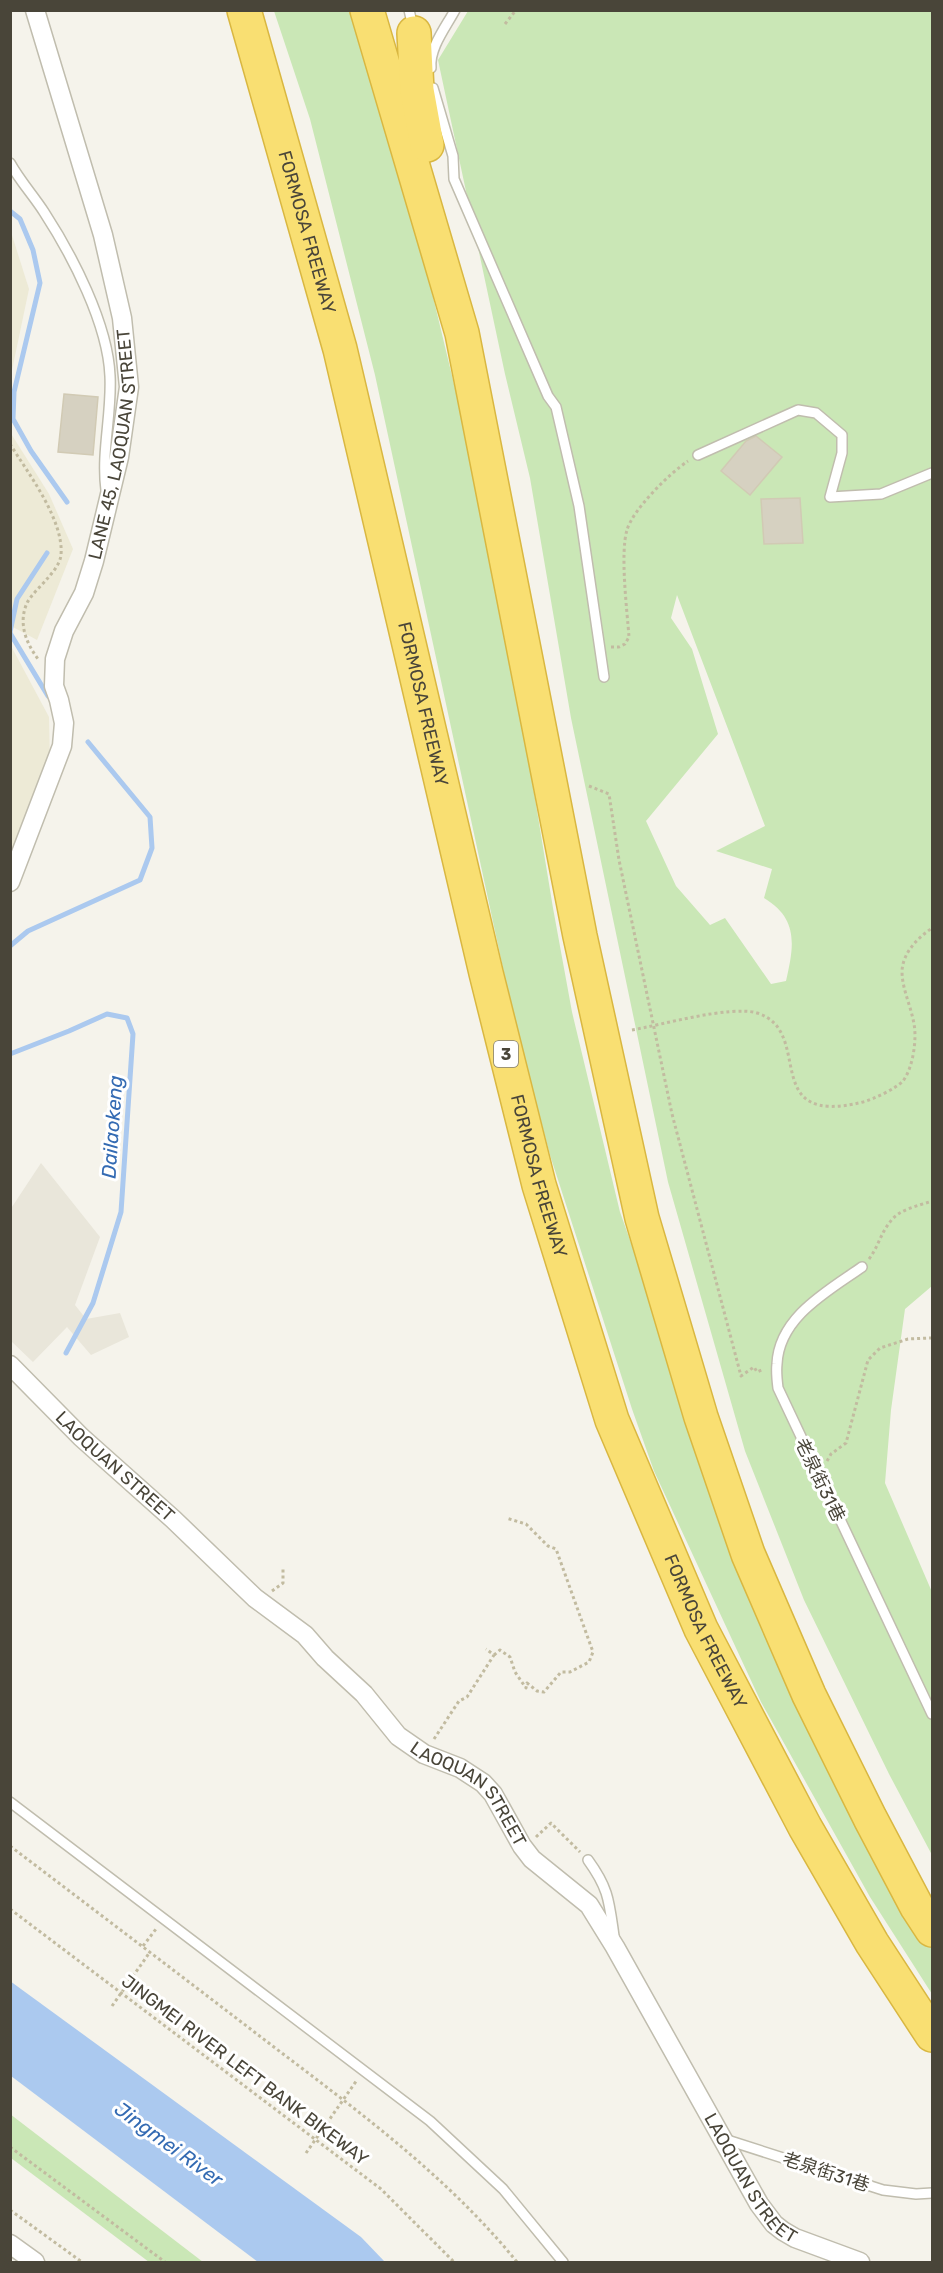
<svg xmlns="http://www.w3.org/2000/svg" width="943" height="2273" font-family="Rubik,'Noto Sans TC',sans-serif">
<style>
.residential{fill:#e9e6da}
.education{fill:#edead6}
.green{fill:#cae7b6;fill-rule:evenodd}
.water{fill:#abc9ef}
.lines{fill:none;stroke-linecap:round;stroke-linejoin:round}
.stream{stroke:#abc9ef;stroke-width:5}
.building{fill:#d6d1c1;stroke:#d1cab4;stroke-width:1.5}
.service-casing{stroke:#c0bdae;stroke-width:12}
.minor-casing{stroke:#c0bdae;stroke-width:21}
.motorway-casing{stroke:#d9b741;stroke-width:36}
.path{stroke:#c2bba0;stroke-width:3;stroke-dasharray:3 3;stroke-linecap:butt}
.service{stroke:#fff;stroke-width:9}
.minor{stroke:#fff;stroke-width:18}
.motorway{stroke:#f9df72;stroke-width:33}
.labels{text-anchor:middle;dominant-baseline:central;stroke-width:6;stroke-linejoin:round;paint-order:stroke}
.shield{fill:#fff;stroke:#807d74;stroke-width:1.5}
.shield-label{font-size:16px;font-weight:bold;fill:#494539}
.street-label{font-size:18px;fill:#494539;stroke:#fff}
.water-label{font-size:20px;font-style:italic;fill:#346bb3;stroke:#fff}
</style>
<rect width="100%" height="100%" fill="#f5f3eb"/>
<!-- residential -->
<path class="residential" d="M41,1163L100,1237L75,1305L86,1319L120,1313L129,1337L91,1355L67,1327L33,1362L11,1341L10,1210Z"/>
<!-- education -->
<g class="education">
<path d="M11,232L29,289L11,375Z"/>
<path d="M10,432L49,494L73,549L37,640L11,626Z"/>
<path d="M10,644L49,717L50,763L33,808L11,852Z"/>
</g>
<!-- green -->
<g class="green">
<path d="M274,11H355L417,230L495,555L553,908L572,1012L620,1212L636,1257L720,1525L755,1606L932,1950V1994L870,1897L761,1702L654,1471L632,1409L550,1155L514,1019L375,375L310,119Z"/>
<path d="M468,11H932V1286L905,1309L891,1410L885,1483L932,1592V1855L889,1774L804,1600L745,1451L668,1182L571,718L530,478L505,374L438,60ZM677,595L765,826L716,851L772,869L764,898C799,919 794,946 786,981L771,984L725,918L710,925L676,886L646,821L718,734L692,649L671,618Z"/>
<path d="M10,2114L203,2262H149L11,2158Z"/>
</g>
<!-- water -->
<path class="water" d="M10,1981L361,2237L385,2262H258L11,2076Z"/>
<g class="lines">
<!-- stream -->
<g class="stream">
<path d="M10,211L20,219L33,250L40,283L14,392L13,419L31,451L67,502"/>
<path d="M10,632L17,599L47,553"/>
<path d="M10,633L48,696"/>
<path d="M10,946L28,931L140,880L152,848L150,817L88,742"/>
<path d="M10,1054L69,1031L107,1014L127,1018L133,1034L121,1212L93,1303L66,1353"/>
</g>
</g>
<!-- building -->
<g class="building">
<path d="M64,394L98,397L93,455L58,452Z"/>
<path d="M756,436L782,457L750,495L721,471L746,441Z"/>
<path d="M800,498L803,543L764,544L761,499Z"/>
</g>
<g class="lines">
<defs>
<g id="service">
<path d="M409,10L413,27"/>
<path d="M431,68C429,48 446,27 455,10"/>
<path d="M433,88L453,156L454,179L548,396L556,407L579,506L604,677"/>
<path d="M10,163C20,181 33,195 44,212C72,255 108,324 110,376C112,414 101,452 106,490"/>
<path d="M698,455L798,410L816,413L842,435V453L830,497L881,494L932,473"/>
<path d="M862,1267C828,1291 779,1317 777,1364C776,1372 777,1380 778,1388L932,1714"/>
<path d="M10,1802L430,2121L503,2189L563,2262"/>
<path d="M588,1860C609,1889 609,1901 614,1936"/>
<path d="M724,2139L883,2190L916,2194L932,2193"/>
</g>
<g id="minor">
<path id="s1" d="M10,882L62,746L64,723L59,700L54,686L55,659L64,631L84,593L94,561L119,457L129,387L122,318L103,235L35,10"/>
<path id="s2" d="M10,1365L81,1437L173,1519L255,1598L305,1635L325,1658L364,1694L398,1736L424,1754L460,1768L483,1783L493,1794L522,1846L532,1859L589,1905L615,1947L759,2204L774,2224L783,2231L795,2238L860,2262"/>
<path d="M10,2244L35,2262"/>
</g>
<g id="motorway">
<path id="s3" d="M244,10L340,349L486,973L539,1185L612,1420L701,1629L805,1827L872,1943L932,2035"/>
<path d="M367,10L462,333L580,936L642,1218L701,1417L748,1554L809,1695L870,1818L917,1907L932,1930"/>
<path d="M414,33L417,90L427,145"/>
</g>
</defs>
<!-- service casing -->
<use href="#service" class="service-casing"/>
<!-- minor casing -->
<use href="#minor" class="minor-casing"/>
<!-- motorway casing -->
<use href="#motorway" class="motorway-casing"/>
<!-- path -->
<g class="path">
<path d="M505,24L516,10"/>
<path d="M10,444C28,473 64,520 61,555C60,564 53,572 47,579C41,586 31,595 27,603C18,623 26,643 38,659"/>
<path d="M611,647H619L625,644L629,637C627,610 620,553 627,530C633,509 670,473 688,461"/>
<path d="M589,786L609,794L619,860L672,1114L741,1376L754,1367L757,1372L764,1369"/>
<path d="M632,1030C661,1025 731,1005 757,1013C816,1031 757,1128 863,1102C874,1099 895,1089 903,1081C913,1068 917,1039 914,1024C911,1006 902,989 902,971C903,952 918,938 932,928"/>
<path d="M869,1259C878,1247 881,1233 890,1222C899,1209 918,1206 932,1201"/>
<path d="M827,1461L831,1454L846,1443L868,1360L880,1348L908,1339L932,1338"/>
<path d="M272,1591L283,1583V1569"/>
<path d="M494,1655L500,1650L510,1657L515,1672L526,1688L527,1683L537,1691L544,1692L561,1672H570L589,1662L593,1652L556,1549L548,1546L526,1524L506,1518"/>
<path d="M434,1739L459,1701L467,1697L494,1655L486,1649"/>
<path d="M536,1837L551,1823L580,1852"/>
<path d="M10,1846C97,1912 184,1978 270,2044C358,2111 447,2176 517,2262"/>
<path d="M10,1909L381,2189L454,2262"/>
<path d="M143,1946L156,1929"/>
<path d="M112,2006L150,1952"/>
<path d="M10,2147L165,2262"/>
<path d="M306,2153L357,2080"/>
<path d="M10,2210L82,2262"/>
</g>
<!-- service -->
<use href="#service" class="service"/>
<!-- minor -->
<use href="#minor" class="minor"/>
<!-- motorway -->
<use href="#motorway" class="motorway"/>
</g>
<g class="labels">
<!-- shield labels -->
<rect class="shield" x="494" y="1041" width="24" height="26" rx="4.5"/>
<g class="shield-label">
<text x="506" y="1054">3</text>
</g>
<!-- street labels -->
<g class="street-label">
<text stroke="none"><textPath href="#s3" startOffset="231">FORMOSA FREEWAY</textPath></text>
<text stroke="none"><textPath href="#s1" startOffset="459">LANE 45, LAOQUAN STREET</textPath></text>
<text stroke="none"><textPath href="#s3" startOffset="717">FORMOSA FREEWAY</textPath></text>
<text stroke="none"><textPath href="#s3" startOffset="1203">FORMOSA FREEWAY</textPath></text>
<text stroke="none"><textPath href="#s2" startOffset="146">LAOQUAN STREET</textPath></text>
<text transform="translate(820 1480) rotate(64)">老泉街31巷</text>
<text stroke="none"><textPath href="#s3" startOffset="1689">FORMOSA FREEWAY</textPath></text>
<text stroke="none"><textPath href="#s2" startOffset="632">LAOQUAN STREET</textPath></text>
<text transform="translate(245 2070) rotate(37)">JINGMEI RIVER LEFT BANK BIKEWAY</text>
<text transform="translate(826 2172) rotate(18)">老泉街31巷</text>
<text stroke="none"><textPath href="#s2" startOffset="1118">LAOQUAN STREET</textPath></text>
</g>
<!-- water labels -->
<g class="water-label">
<text transform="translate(112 1127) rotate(-86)">Dailaokeng</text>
<text transform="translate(169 2144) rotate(36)">Jingmei River</text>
</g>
</g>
<!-- border -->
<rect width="943" height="2273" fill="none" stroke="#494539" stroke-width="24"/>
</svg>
